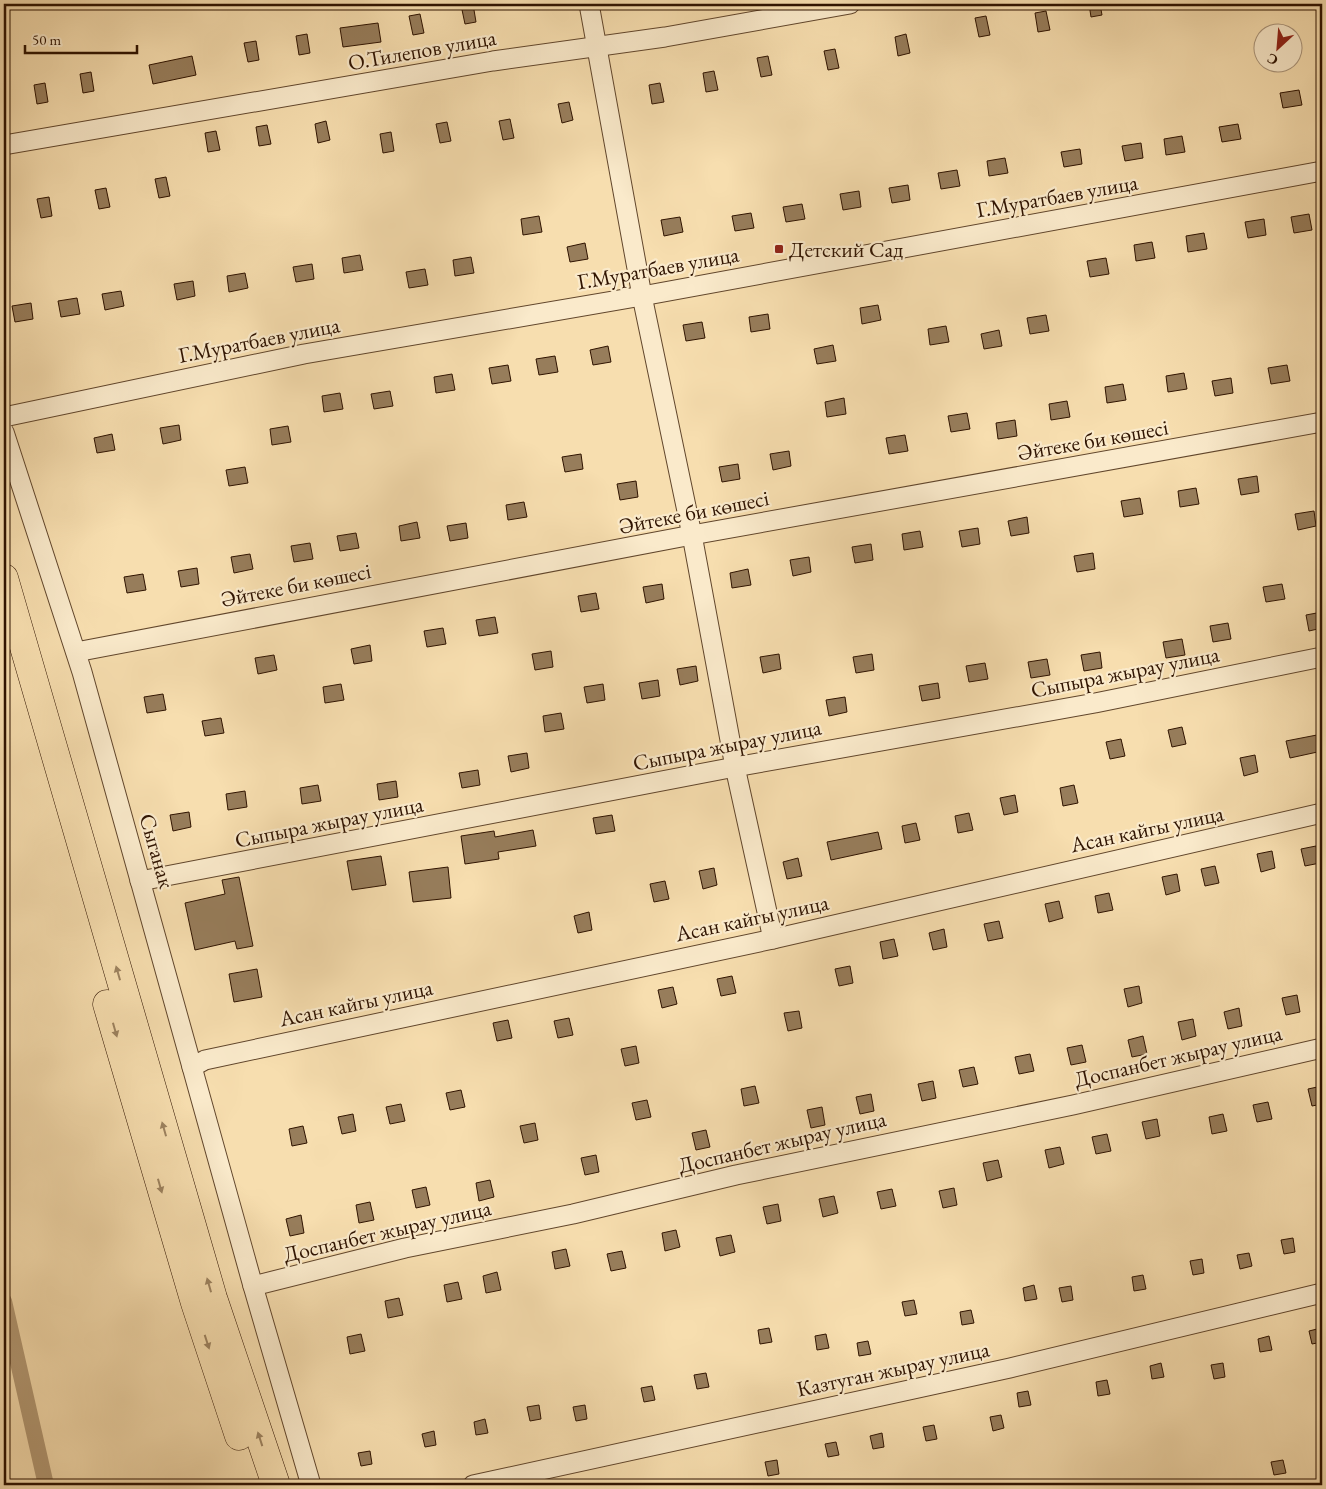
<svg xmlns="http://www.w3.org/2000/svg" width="1326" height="1489" font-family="'EB Garamond',serif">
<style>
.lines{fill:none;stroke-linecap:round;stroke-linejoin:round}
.canal{stroke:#b39974;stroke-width:16}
.building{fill:#977d5b;stroke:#2f1300}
.minor-casing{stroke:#61462c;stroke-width:21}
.highway-casing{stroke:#2f1300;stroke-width:29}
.minor{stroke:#faeacb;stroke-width:19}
.highway{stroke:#f7deaf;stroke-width:28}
.oneway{fill:#9d8360}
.poi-dot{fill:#8f2418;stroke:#faeacb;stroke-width:2}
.labels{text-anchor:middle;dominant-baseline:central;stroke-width:4.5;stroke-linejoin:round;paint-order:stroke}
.street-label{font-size:22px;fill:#2f1300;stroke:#faeacb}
.poi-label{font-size:22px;fill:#2f1300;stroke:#faeacb;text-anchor:start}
</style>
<rect width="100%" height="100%" fill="#f7deaf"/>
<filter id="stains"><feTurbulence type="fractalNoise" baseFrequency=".004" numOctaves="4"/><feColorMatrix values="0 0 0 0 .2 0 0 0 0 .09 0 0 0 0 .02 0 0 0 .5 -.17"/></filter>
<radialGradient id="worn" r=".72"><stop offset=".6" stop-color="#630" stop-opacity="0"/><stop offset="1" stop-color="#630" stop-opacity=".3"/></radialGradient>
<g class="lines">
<!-- canal -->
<path class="canal" d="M4,1301L46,1485"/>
</g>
<!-- building -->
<g class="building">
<path d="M473,4L476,22L465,24L461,5Z"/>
<path d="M1089,4H1100L1102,15L1091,17Z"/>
<path d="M1046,11L1050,30L1038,32L1035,13Z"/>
<path d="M420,14L424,33L413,35L409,16Z"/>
<path d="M986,16L990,35L979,37L975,18Z"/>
<path d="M378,23L381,42L343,47L340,28Z"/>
<path d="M307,34L310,53L299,55L296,36Z"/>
<path d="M906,34L910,53L898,56L895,37Z"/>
<path d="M256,41L259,60L248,62L244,43Z"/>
<path d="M835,49L839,68L828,70L824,51Z"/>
<path d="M192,56L196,75L153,84L149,65Z"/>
<path d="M768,56L772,75L761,77L757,58Z"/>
<path d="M714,71L718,90L706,92L703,73Z"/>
<path d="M91,72L94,91L83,93L80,74Z"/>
<path d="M45,83L48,102L37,104L34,85Z"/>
<path d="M660,83L664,102L652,104L649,85Z"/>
<path d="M1299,90L1302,105L1283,108L1280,93Z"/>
<path d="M569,102L573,120L562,123L558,104Z"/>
<path d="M510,119L514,138L503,140L499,121Z"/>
<path d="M326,121L330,140L318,143L315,124Z"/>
<path d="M447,122L451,141L440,143L436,124Z"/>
<path d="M1238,124L1241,139L1222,142L1219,127Z"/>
<path d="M267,125L271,144L259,146L256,127Z"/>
<path d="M216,131L220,150L208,152L205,133Z"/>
<path d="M391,132L394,151L383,153L380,134Z"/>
<path d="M1182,136L1185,152L1166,155L1164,139Z"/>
<path d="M1141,143L1143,158L1125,161L1122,146Z"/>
<path d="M1080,149L1082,164L1064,167L1061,152Z"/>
<path d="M1005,158L1008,173L989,176L987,161Z"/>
<path d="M957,170L960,186L941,189L938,173Z"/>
<path d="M166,177L170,196L159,198L155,179Z"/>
<path d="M908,185L910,200L892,203L889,188Z"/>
<path d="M106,188L110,207L99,209L95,190Z"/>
<path d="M859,191L861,207L843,210L840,194Z"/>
<path d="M49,197L52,216L41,218L37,199Z"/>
<path d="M802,204L805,219L786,222L783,207Z"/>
<path d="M751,213L754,228L735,231L732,216Z"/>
<path d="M1309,214L1312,230L1294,233L1291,217Z"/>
<path d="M539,216L542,232L523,235L521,219Z"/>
<path d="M680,217L683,232L664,236L661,220Z"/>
<path d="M1264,219L1266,235L1248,238L1245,222Z"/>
<path d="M1204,233L1207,249L1188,252L1186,236Z"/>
<path d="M1152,242L1155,258L1136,261L1134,245Z"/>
<path d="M585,243L588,259L570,262L567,247Z"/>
<path d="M360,255L363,270L344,273L342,258Z"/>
<path d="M471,257L474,273L455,276L453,260Z"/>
<path d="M1106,258L1109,274L1090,277L1087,261Z"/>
<path d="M312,264L314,279L296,282L293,267Z"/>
<path d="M425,269L428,285L409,288L406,272Z"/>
<path d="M245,273L248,288L229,292L227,276Z"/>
<path d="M193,281L195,296L177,300L174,284Z"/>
<path d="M121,291L124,306L105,310L102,294Z"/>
<path d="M77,298L80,314L61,317L58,301Z"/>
<path d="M31,303L33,319L15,322L12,306Z"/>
<path d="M878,305L881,320L862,324L860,308Z"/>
<path d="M768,314L770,329L751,332L749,317Z"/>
<path d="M1046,315L1049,331L1030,334L1027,318Z"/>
<path d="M702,322L705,338L686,341L683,325Z"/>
<path d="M946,326L949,342L930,345L928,329Z"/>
<path d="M999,330L1002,346L984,349L981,334Z"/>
<path d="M833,345L836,361L817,364L814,349Z"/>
<path d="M608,346L611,362L593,365L590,350Z"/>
<path d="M555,356L558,372L539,375L536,359Z"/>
<path d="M508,365L511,381L492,384L489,368Z"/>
<path d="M1287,365L1290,381L1271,384L1268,368Z"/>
<path d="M1184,373L1187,389L1168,392L1166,376Z"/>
<path d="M452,374L455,390L436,393L434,377Z"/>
<path d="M1231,378L1233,393L1215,396L1212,381Z"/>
<path d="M1123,384L1126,400L1107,403L1105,387Z"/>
<path d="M390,391L393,406L374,409L371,394Z"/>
<path d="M340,393L343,409L324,412L322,396Z"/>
<path d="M844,398L846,414L827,417L825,402Z"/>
<path d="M1067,401L1070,417L1051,420L1049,404Z"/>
<path d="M967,413L970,429L951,432L948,416Z"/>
<path d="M1015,420L1017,436L998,439L996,423Z"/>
<path d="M179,425L181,440L163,444L160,428Z"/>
<path d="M288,426L291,442L272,445L270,429Z"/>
<path d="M112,434L115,450L97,453L94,438Z"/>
<path d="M905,435L908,451L889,454L886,438Z"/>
<path d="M789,451L791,466L773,470L770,454Z"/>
<path d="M581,454L583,469L565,472L562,457Z"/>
<path d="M738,464L740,479L722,482L719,467Z"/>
<path d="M245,467L248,483L229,486L226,470Z"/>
<path d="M1257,476L1259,492L1241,495L1238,479Z"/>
<path d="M636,481L638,497L620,500L617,484Z"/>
<path d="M1196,488L1199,504L1180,507L1178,491Z"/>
<path d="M1140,498L1143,514L1124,517L1121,501Z"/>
<path d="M524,502L527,517L508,520L506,505Z"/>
<path d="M1314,511L1316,526L1298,530L1295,514Z"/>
<path d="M1027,517L1029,533L1011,536L1008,521Z"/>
<path d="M417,522L420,538L401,541L399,526Z"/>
<path d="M466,523L468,538L450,541L447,526Z"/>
<path d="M978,528L980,544L962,547L959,531Z"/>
<path d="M920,531L923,547L904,550L902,534Z"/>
<path d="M356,533L359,548L340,551L337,536Z"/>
<path d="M310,543L313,559L294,562L291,546Z"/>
<path d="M871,544L873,560L855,563L852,547Z"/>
<path d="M1093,553L1095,569L1077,572L1074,556Z"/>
<path d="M250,554L253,569L234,573L231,557Z"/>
<path d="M809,557L811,572L793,576L790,560Z"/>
<path d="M197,568L199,584L181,587L178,571Z"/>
<path d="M748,569L751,585L732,588L730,573Z"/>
<path d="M143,574L146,590L127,593L124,577Z"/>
<path d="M662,584L664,599L646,603L643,587Z"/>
<path d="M1282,584L1285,599L1266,602L1263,587Z"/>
<path d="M596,593L599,609L581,612L578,596Z"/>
<path d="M1322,612V628L1309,631L1306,615Z"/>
<path d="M495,617L498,633L479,636L476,620Z"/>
<path d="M1228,623L1231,639L1213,642L1210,626Z"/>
<path d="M443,628L446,644L427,647L424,631Z"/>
<path d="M1182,639L1185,655L1166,658L1163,642Z"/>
<path d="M370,645L372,661L354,664L351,649Z"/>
<path d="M551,651L553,667L535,670L532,654Z"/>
<path d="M1100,652L1102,668L1084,671L1081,655Z"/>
<path d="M779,654L781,669L763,673L760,657Z"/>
<path d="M872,654L874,670L856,673L853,657Z"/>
<path d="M274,655L277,670L258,674L255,658Z"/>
<path d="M1047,659L1050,675L1031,678L1028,662Z"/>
<path d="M985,663L988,679L969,682L966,666Z"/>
<path d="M696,666L698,681L680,685L677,669Z"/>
<path d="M658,680L660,696L642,699L639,683Z"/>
<path d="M938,683L940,698L922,701L919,686Z"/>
<path d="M341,684L344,700L325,703L323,687Z"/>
<path d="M603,684L605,700L587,703L584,687Z"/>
<path d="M163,694L166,710L147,713L144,697Z"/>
<path d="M845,697L847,712L829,716L826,700Z"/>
<path d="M561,713L564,729L545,732L543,716Z"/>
<path d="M221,718L224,733L205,736L202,721Z"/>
<path d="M1182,727L1186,744L1172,747L1168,730Z"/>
<path d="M1322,734V751L1290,758L1286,741Z"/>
<path d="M1121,739L1125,756L1110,759L1106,742Z"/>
<path d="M527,753L529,768L511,772L508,756Z"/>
<path d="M1255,755L1258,772L1244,776L1240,758Z"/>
<path d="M478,770L480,785L462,788L459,773Z"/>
<path d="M396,781L398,797L379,800L377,784Z"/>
<path d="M318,785L321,801L302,804L300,788Z"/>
<path d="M1074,785L1078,803L1063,806L1060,788Z"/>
<path d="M245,791L247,807L228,810L226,794Z"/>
<path d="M1015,795L1018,812L1004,815L1000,798Z"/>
<path d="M189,812L191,827L173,831L170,815Z"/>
<path d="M969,813L973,830L958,833L955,816Z"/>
<path d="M612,815L615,831L596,834L593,818Z"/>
<path d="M916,823L920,840L905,843L902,826Z"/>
<path d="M533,830L536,846L498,852L499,859L465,864L461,836L494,831L495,837Z"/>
<path d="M878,832L882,849L831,860L827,842Z"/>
<path d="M1316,846L1320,863L1305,866L1301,849Z"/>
<path d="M1272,851L1275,868L1261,872L1257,854Z"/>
<path d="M381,856L386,885L352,890L347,861Z"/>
<path d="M798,858L802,876L787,879L783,862Z"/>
<path d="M1215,866L1219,883L1205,886L1201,869Z"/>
<path d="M448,867L451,898L413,902L409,872Z"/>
<path d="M714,868L717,885L703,889L699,871Z"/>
<path d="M1177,874L1180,891L1166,895L1162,877Z"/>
<path d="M239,877L253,946L237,949L235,941L195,950L185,903L225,894L222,880Z"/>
<path d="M665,881L669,899L654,902L650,884Z"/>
<path d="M1109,893L1113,910L1098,913L1095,896Z"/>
<path d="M1059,901L1063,918L1049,922L1045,904Z"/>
<path d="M589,912L592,930L578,933L574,916Z"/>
<path d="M999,921L1003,938L988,941L984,924Z"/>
<path d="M944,929L947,947L933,950L929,933Z"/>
<path d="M894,939L898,956L883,959L880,942Z"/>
<path d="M850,966L853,983L839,986L835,969Z"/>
<path d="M257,969L262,997L234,1002L229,974Z"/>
<path d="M732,976L736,993L721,996L717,979Z"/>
<path d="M1139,986L1142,1003L1128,1007L1124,989Z"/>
<path d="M673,987L677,1004L662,1008L658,990Z"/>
<path d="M1297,995L1300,1012L1286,1015L1282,998Z"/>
<path d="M1239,1008L1242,1026L1228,1029L1224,1012Z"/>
<path d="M799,1011L802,1028L788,1031L784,1013Z"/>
<path d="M569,1018L573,1035L558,1038L554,1021Z"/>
<path d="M1193,1019L1196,1036L1182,1040L1178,1022Z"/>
<path d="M508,1020L512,1038L497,1041L493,1023Z"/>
<path d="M1143,1036L1147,1054L1132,1057L1128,1040Z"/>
<path d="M1082,1045L1086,1062L1071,1065L1067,1048Z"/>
<path d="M636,1046L639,1063L625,1066L621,1049Z"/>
<path d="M1030,1054L1034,1071L1019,1074L1015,1057Z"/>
<path d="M974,1067L978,1084L963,1087L959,1070Z"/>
<path d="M933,1081L936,1098L922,1101L918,1084Z"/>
<path d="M755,1086L759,1103L744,1106L741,1089Z"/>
<path d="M1322,1086V1104L1312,1106L1308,1089Z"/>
<path d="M461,1090L465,1107L450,1110L446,1093Z"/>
<path d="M871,1094L874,1111L860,1114L856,1097Z"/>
<path d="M647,1100L651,1117L636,1120L632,1103Z"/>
<path d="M1268,1102L1272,1119L1257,1122L1253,1105Z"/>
<path d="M401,1104L405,1121L390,1124L386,1107Z"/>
<path d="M822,1107L825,1125L811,1128L807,1110Z"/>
<path d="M353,1114L356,1131L342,1134L338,1117Z"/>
<path d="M1223,1114L1227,1131L1212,1134L1209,1117Z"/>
<path d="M1157,1119L1160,1136L1146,1139L1142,1122Z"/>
<path d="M535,1123L538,1140L524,1143L520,1126Z"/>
<path d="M303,1126L307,1143L292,1146L289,1129Z"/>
<path d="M706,1130L710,1147L696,1150L692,1133Z"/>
<path d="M1107,1134L1111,1151L1096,1154L1092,1137Z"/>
<path d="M1060,1147L1064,1164L1049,1168L1045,1150Z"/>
<path d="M596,1155L599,1172L585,1175L581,1158Z"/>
<path d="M998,1160L1002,1177L987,1181L983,1163Z"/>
<path d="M490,1180L494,1197L479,1201L476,1183Z"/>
<path d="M426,1187L430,1205L416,1208L412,1190Z"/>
<path d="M954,1188L957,1205L943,1208L939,1191Z"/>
<path d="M892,1189L896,1206L881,1209L877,1192Z"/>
<path d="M834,1196L838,1213L823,1217L819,1199Z"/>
<path d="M370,1202L374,1220L359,1223L356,1205Z"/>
<path d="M778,1204L781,1221L767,1224L763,1207Z"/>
<path d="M301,1215L304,1233L290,1236L286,1219Z"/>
<path d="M676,1230L680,1247L665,1251L662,1233Z"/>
<path d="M731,1235L735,1252L720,1256L716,1238Z"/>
<path d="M1293,1238L1295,1252L1284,1254L1281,1240Z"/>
<path d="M566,1249L570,1266L555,1269L552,1252Z"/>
<path d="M622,1251L626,1268L611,1271L607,1254Z"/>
<path d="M1249,1253L1252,1266L1240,1269L1237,1255Z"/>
<path d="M1202,1259L1204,1273L1193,1275L1190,1261Z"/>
<path d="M497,1272L501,1290L486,1293L483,1276Z"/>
<path d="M1143,1275L1146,1289L1134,1291L1132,1277Z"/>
<path d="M458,1282L462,1299L447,1302L444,1285Z"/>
<path d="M1034,1285L1037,1299L1025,1301L1023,1288Z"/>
<path d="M1071,1286L1073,1300L1062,1302L1059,1288Z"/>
<path d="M399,1298L403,1315L388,1318L385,1301Z"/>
<path d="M914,1300L917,1314L905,1316L902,1302Z"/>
<path d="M971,1310L974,1323L962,1325L960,1312Z"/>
<path d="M769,1328L772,1342L760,1344L758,1330Z"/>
<path d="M1321,1328L1322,1342L1312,1344L1309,1331Z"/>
<path d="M361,1334L365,1351L350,1354L347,1337Z"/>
<path d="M826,1334L829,1348L817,1350L815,1336Z"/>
<path d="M1269,1336L1272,1350L1260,1352L1258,1339Z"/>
<path d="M868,1341L871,1354L859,1356L857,1343Z"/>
<path d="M1161,1363L1164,1377L1152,1379L1150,1366Z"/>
<path d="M1223,1363L1225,1377L1214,1379L1211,1365Z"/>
<path d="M706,1373L709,1387L697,1389L694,1375Z"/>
<path d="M1107,1380L1110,1394L1098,1396L1096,1382Z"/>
<path d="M652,1386L655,1400L644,1402L641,1388Z"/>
<path d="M1028,1391L1031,1405L1019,1407L1017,1393Z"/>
<path d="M539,1405L541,1419L530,1421L527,1407Z"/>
<path d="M585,1405L587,1419L576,1421L573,1407Z"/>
<path d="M1001,1415L1004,1428L993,1431L990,1417Z"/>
<path d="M485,1419L488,1433L476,1435L474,1422Z"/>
<path d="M934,1425L937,1439L926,1441L923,1427Z"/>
<path d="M434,1431L436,1445L425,1447L422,1434Z"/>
<path d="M882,1433L884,1447L873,1449L870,1436Z"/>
<path d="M836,1442L839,1455L828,1457L825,1444Z"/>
<path d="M370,1451L372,1464L361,1466L358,1453Z"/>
<path d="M777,1460L779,1474L768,1476L765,1462Z"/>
<path d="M1283,1460L1286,1473L1274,1475L1271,1462Z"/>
</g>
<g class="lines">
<defs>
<g id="minor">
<path d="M589,4L642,296L692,535L735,767L773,939"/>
<path d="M4,145L493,61L665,37L850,4"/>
<path d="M4,417L304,354L642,296L1322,171"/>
<path d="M4,432L82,672L253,1286L311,1485"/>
<path d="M76,652L692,535L1322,422"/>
<path d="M140,881L735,767L1095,703L1322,657"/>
<path d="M192,1067L205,1060L773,939L1322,813"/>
<path d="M253,1286L405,1248L573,1214L736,1175L1073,1105L1322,1048"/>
<path d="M473,1485L1010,1368L1322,1293"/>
</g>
<g id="highway">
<path d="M4,578L213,1298L276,1485"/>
<path d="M107,1004L195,1303L239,1436"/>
</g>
</defs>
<!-- minor casing -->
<use href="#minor" class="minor-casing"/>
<!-- highway casing -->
<use href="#highway" class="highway-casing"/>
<!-- minor -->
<use href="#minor" class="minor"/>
<!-- highway -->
<use href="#highway" class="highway"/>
</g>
<!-- one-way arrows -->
<defs><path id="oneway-solid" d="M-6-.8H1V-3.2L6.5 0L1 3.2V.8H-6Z" transform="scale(1.25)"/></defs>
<g class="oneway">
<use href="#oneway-solid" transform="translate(118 973) rotate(-106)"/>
<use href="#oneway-solid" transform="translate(115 1030) rotate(74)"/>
<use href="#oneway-solid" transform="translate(164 1129) rotate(-106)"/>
<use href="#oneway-solid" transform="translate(160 1186) rotate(74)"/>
<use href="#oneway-solid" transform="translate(209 1285) rotate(-106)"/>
<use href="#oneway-solid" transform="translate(207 1342) rotate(72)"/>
<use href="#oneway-solid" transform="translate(260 1439) rotate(-108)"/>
</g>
<!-- markers -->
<rect class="poi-dot" x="774" y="244" width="10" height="10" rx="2.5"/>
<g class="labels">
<!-- street labels -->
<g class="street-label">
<text transform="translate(422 50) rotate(-10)">О.Тилепов улица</text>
<text transform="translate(1057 196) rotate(-10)">Г.Муратбаев улица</text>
<text transform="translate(658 268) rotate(-10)">Г.Муратбаев улица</text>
<text transform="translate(259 340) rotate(-11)">Г.Муратбаев улица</text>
<text transform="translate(1093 440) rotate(-10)">Әйтеке би көшесі</text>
<text transform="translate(694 512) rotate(-11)">Әйтеке би көшесі</text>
<text transform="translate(296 585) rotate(-11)">Әйтеке би көшесі</text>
<text transform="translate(1125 672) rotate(-11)">Сыпыра жырау улица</text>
<text transform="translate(727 745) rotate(-11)">Сыпыра жырау улица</text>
<text transform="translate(329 822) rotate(-11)">Сыпыра жырау улица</text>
<text transform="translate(1147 829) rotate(-12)">Асан кайгы улица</text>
<text transform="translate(157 851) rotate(74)">Сыганак</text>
<text transform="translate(752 918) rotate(-12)">Асан кайгы улица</text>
<text transform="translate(356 1003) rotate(-12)">Асан кайгы улица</text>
<text transform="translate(1178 1056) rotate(-13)">Доспанбет жырау улица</text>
<text transform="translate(782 1142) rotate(-13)">Доспанбет жырау улица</text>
<text transform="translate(387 1231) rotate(-13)">Доспанбет жырау улица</text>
<text transform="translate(893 1369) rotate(-12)">Казтуган жырау улица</text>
</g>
<!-- poi labels -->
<g class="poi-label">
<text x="789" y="249">Детский Сад</text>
</g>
</g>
<!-- margin -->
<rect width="1326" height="1489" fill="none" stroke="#f7deaf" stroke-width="20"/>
<rect x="5" y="5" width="1316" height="1479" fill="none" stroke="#2f1300" stroke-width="2.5"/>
<rect x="10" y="10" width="1306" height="1469" fill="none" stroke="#2f1300"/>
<!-- north arrow -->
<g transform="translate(1278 48) rotate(206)"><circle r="24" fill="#faeacb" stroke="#a9947a"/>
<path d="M0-4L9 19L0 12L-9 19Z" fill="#8f2418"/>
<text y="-8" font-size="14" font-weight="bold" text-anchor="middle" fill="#2f1300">С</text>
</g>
<!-- scale -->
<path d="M25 45v8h112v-8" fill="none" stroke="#2f1300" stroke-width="2.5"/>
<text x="32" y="45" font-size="15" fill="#2f1300" stroke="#faeacb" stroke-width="4" paint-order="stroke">50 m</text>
<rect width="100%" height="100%" filter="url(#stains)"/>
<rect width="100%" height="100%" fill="url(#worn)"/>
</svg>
